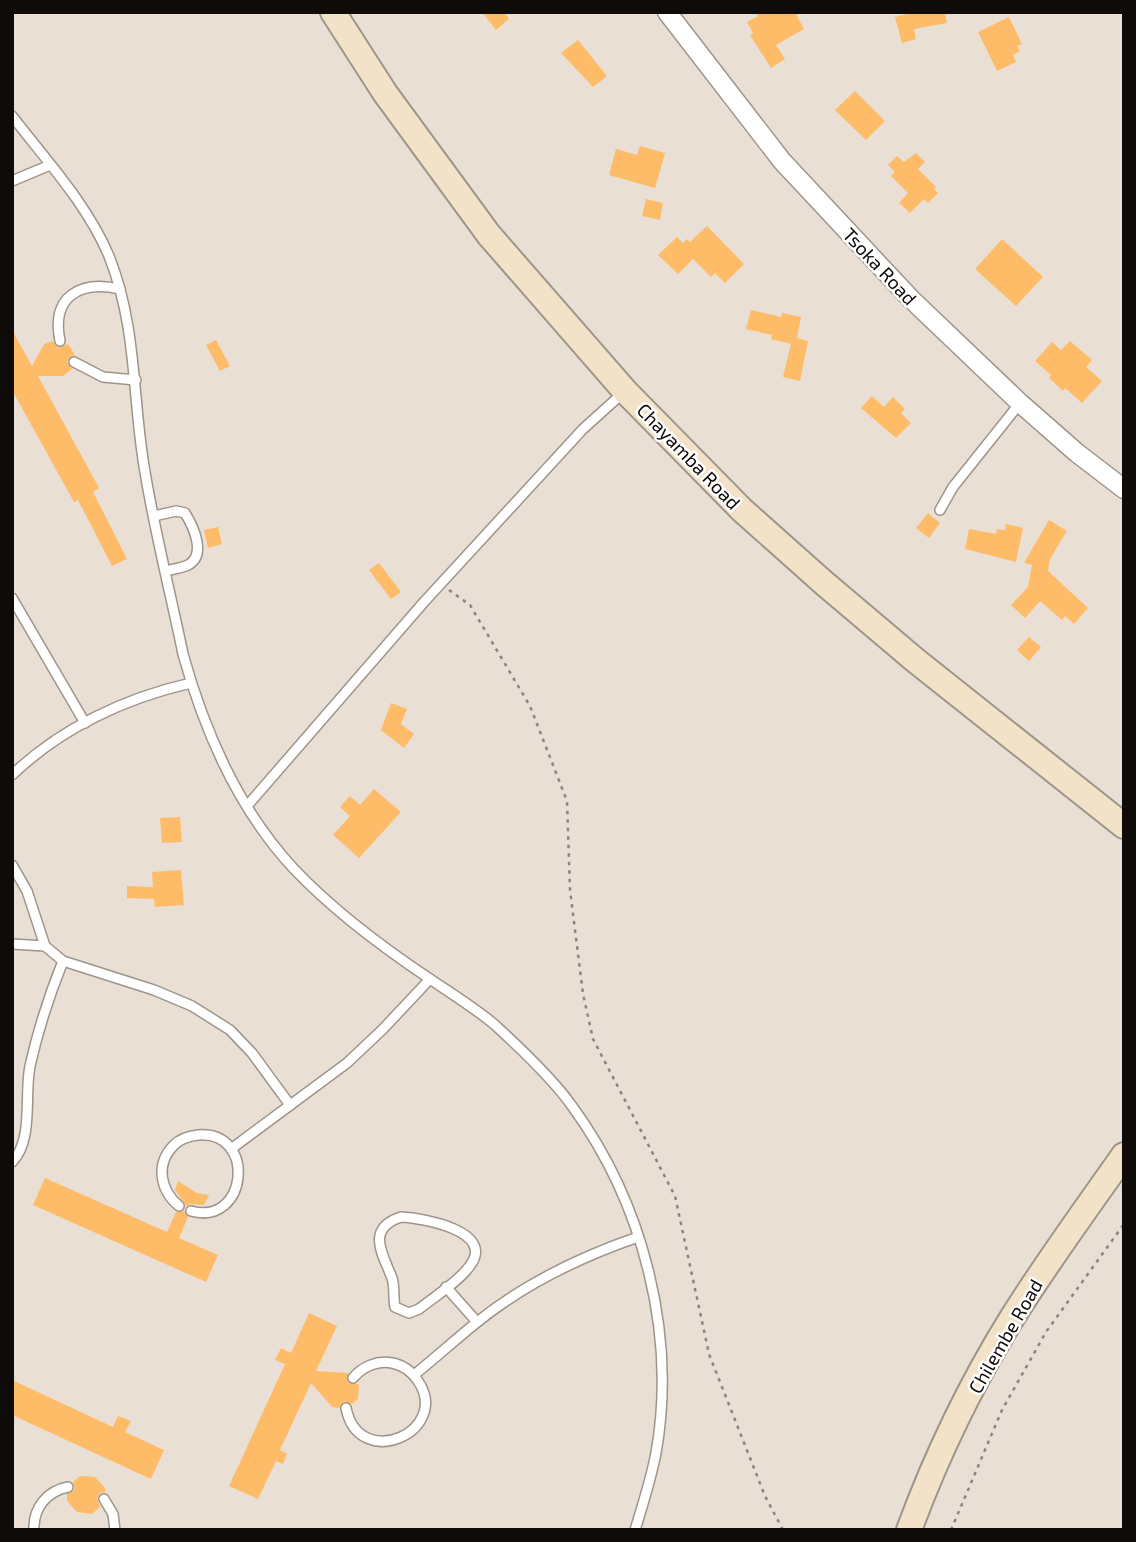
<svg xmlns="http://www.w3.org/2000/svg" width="1136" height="1542" font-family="'Exo 2',sans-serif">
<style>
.building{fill:#ffbc68}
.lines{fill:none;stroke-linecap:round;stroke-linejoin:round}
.lane-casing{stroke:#9e958a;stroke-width:12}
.street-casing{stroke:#9e958a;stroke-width:21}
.secondary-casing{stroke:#9e958a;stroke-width:28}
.path{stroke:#8c857d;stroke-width:2.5;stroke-dasharray:3.5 5;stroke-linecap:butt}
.lane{stroke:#fff;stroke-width:9}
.street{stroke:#fff;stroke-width:18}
.secondary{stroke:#f2e2c7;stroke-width:24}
.labels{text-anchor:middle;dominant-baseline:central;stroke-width:5;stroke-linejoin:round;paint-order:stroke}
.street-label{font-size:19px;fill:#0e0b08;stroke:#fff}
</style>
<rect width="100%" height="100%" fill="#e9dfd4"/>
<!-- building -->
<g class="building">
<path d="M482,12H504L509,19L496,30Z"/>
<path d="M755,12H795L804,29L776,45L785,59L771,68L750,35L753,33L747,22L758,16Z"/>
<path d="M915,12H945L947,23L914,29L916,39L902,43L895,17Z"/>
<path d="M1009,17L1022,44L1017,46L1020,51L1013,55L1016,62L997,71L978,32Z"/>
<path d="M578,40L607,76L593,87L561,53Z"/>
<path d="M855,91L885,121L866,140L835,110Z"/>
<path d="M640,146L665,153L655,188L609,175L616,149L637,155Z"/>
<path d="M916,153L925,162L918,169L936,187L934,189L938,193L928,203L924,199L910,213L899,203L908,193L891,176L895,172L888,165L897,156L904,162Z"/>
<path d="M646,199L663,203L660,220L642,216Z"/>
<path d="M707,226L744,264L725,283L715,273L711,277L693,259L678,274L658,255L677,237L683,243L687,239L690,242Z"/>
<path d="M1002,239L1043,277L1016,306L975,269Z"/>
<path d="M751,310L781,317L782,313L801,317L797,338L808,341L800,381L783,377L791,344L771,339L772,335L746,329Z"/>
<path d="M12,330L32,366L44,344L53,341L58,348L68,344L75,355L70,357L67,362L72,369L63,376H38L99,488L93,492L127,559L112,566L78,500L74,502L12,390Z"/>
<path d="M216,340L230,366L220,371L206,345Z"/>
<path d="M1070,341L1092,360L1086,367L1102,381L1082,403L1065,388L1063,391L1049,378L1051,375L1035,361L1052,342L1061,350Z"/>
<path d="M872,396L884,407L893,397L905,409L901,413L911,423L896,438L861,408Z"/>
<path d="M928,513L940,523L929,538L916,528Z"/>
<path d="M1049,520L1067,531L1050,559L1048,571L1088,608L1074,624L1065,616L1062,620L1040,601L1025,618L1011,605L1028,587L1032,565L1024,563Z"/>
<path d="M1006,524L1023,528L1016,562L965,549L969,529L996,534L997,529L1005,530Z"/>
<path d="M218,527L222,544L208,548L204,530Z"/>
<path d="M379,563L401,592L391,599L369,570Z"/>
<path d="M1029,637L1041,647L1029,661L1017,650Z"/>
<path d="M391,703L407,709L401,724L414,734L404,748L381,730Z"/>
<path d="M374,789L401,812L359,858L333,835L350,816L340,807L350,796L360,805Z"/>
<path d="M180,817L182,842L162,843L160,818Z"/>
<path d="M181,870L184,905L155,907L154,899L127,898V886L153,887L152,872Z"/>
<path d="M45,1178L167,1232L176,1212L184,1211L188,1217L179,1238L218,1255L206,1282L33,1205Z"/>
<path d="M178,1181L197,1193L209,1195L204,1205L191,1204L186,1206L175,1190Z"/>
<path d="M309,1313L337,1326L316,1371L348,1373V1383L359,1384L358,1399L352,1404L344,1401L339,1408L332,1407L311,1383L280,1450L287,1454L283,1464L276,1461L258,1499L229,1486L285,1364L275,1360L281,1348L291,1353Z"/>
<path d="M12,1380L113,1427L118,1416L131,1421L125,1432L164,1450L151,1479L12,1415Z"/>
<path d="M80,1476L95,1477L105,1488V1492L100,1493L97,1498L100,1507L92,1514L77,1512L67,1501V1494L75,1489L73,1482Z"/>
</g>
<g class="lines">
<defs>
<g id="lane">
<path d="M12,116C46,160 87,204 109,256C137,327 132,393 144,466C154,529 170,591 183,654C204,730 239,810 294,869C334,911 382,947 430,979C452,994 475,1008 495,1025C519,1047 553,1079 572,1106C643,1203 677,1334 656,1453C651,1479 643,1504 635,1530"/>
<path d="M12,181L50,165"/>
<path d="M60,341C51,297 79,280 120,289"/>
<path d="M74,362L103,377L136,380"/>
<path d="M940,510L953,487L1020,403"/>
<path d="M154,516L176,511L185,513C193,526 207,555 188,565C182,568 173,569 166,571"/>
<path d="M12,598L85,723"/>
<path d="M12,775C61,728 125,698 191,683"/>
<path d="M247,806L424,602L583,429L624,392"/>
<path d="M12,865L27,891L45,946L63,961L154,990L192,1006L230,1030L252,1053L290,1105"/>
<path d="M12,944L45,946"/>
<path d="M231,1149L347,1063L383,1029L430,979"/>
<path d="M12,1162C34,1140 24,1094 30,1066C38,1030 49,996 63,961"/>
<path d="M179,1206C160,1190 155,1164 174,1145C180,1139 189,1136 198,1135C257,1130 248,1227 191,1211"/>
<path d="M401,1217C422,1218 498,1231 469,1267C458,1282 434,1297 419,1309L409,1313L395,1307C393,1297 395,1287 392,1278C383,1254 365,1229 401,1217Z"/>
<path d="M446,1287L477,1322"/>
<path d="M414,1375C435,1358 455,1340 476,1323C524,1284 580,1257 638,1237"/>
<path d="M346,1408C359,1473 452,1431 418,1381C412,1372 403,1365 392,1363C377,1360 362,1367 353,1378"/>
<path d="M104,1499L113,1514L115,1530"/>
<path d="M34,1530C33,1508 47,1491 68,1487"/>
</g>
<path id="street" d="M667,12L782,161L910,298L1020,403L1077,453L1124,489"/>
<g id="secondary">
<path d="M333,12L385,93L489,235L625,391L742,510L824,583L915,660L1124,826"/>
<path d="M909,1530C936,1457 971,1384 1012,1318C1047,1262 1086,1209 1124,1155"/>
</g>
</defs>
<!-- lane casing -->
<use href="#lane" class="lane-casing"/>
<!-- street casing -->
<use href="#street" class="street-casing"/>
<!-- secondary casing -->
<use href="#secondary" class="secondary-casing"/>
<!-- path -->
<g class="path">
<path d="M449,590L470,605L530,706L567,801L570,890L583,994L593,1039L675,1196L709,1354L765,1496L783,1530"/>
<path d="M951,1530L1002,1410L1046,1332L1124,1224"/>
</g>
<!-- lane -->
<use href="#lane" class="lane"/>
<!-- street -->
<use href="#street" class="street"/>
<!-- secondary -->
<use href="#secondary" class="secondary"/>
</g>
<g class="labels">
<!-- street labels -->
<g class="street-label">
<text transform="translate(880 266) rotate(47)">Tsoka Road</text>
<text transform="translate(689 456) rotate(46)">Chayamba Road</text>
<text transform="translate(1005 1336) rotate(-60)">Chilembe Road</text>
</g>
</g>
<!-- border -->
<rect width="1136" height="1542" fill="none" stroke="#0e0b08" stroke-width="28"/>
</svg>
